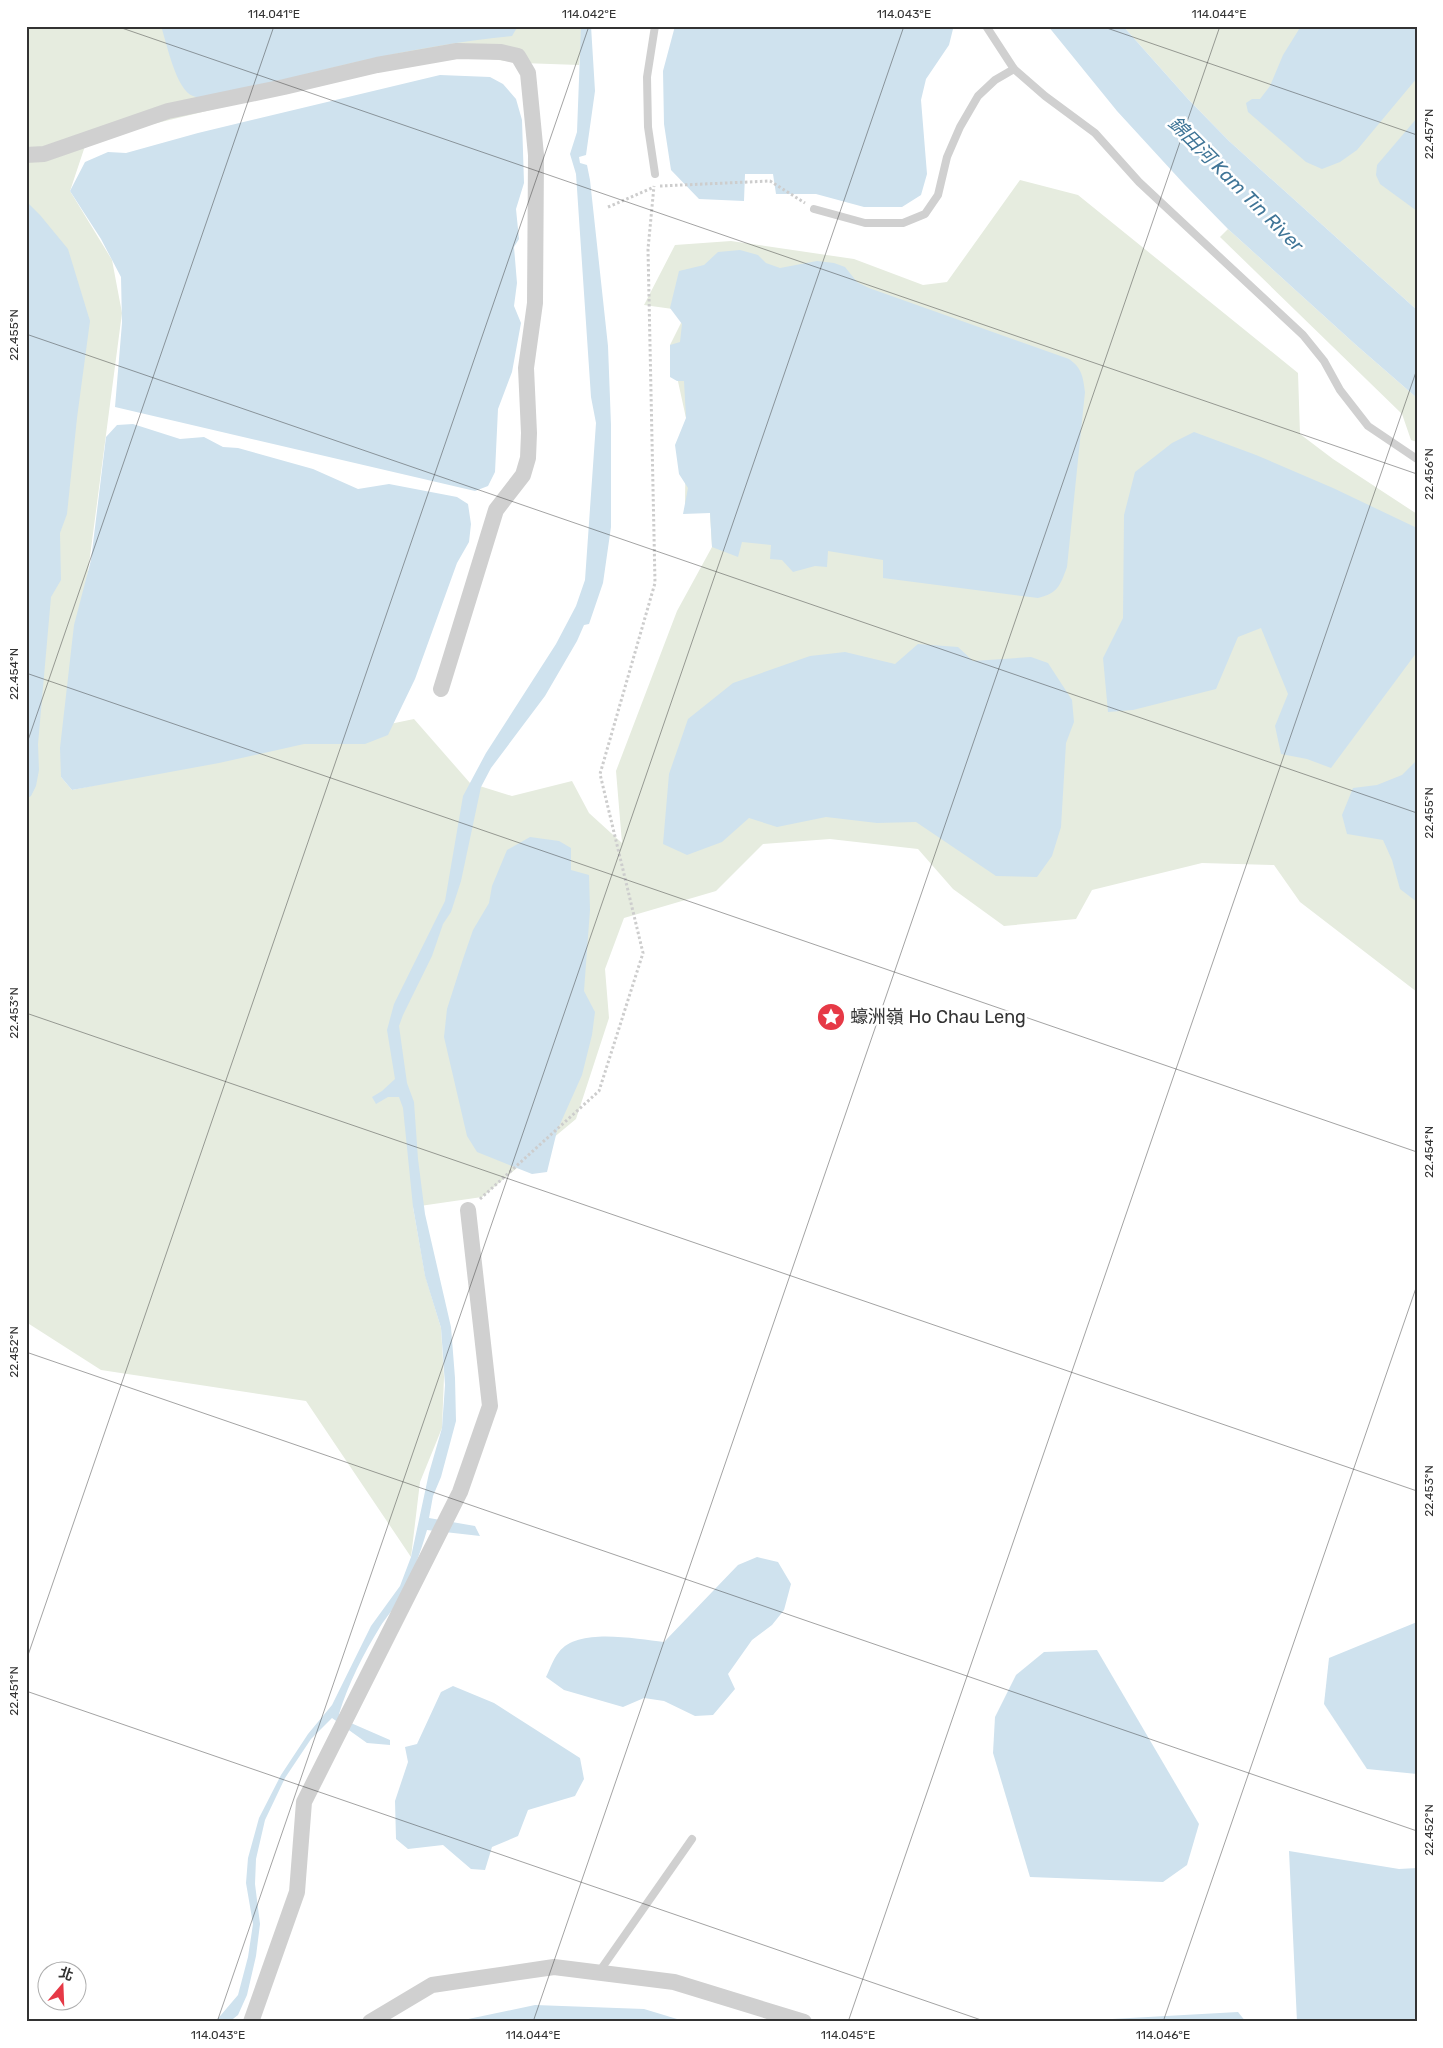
<svg xmlns="http://www.w3.org/2000/svg" width="1443" height="2048" font-family="Rubik,'Noto Sans TC',sans-serif">
<style>
.green{fill:#e6ecdf}
.water{fill:#cfe2ee}
.lines{fill:none;stroke-linecap:round;stroke-linejoin:round}
.path{stroke:#cdcdcd;stroke-width:3;stroke-dasharray:2.5 2.5;stroke-linecap:butt}
.service{stroke:#d0d0d0;stroke-width:8}
.minor{stroke:#d0d0d0;stroke-width:16}
.ticks{fill:none;stroke:#333;stroke-width:1;stroke-opacity:0.45}
.labels{text-anchor:middle;dominant-baseline:central;stroke-width:5;stroke-linejoin:round;paint-order:stroke}
.poi-label{font-size:18px;fill:#333;stroke:#fff;text-anchor:start}
.water-label{font-size:19px;font-style:italic;fill:#3f7597;stroke:#fff}
.neatline{fill:none;stroke:#333;stroke-width:2}
.ticks-label{font-size:12px;text-anchor:middle;fill:#333}
</style>
<rect width="100%" height="100%" fill="#fff"/>
<!-- green -->
<g class="green">
<path d="M26,26H583L579,65L522,63L445,53L87,140L70,191L112,260L122,313L61,777L72,790L414,719L470,783L512,796L572,781L589,813L622,843L616,771L677,611L712,547L710,513L685,504L686,418L670,345L687,311L644,305L675,245L731,241L854,259L923,285L947,282L1020,180L1078,195L1298,373L1300,434L1333,459L1417,514V992L1300,902L1274,865L1202,863L1092,890L1076,919L1004,926L953,889L918,849L830,839L763,844L716,891L624,918L605,969L609,1018L576,1119L482,1197L413,1207L425,1275L441,1328L444,1377L442,1428L420,1482L411,1557L306,1401L101,1370L26,1322Z"/>
<path d="M1123,26H1417V310L1229,141L1188,99Z"/>
<path d="M1228,229L1356,345L1417,398V442L1411,440L1402,414L1220,237Z"/>
</g>
<!-- water -->
<g class="water">
<path d="M161,26H518L512,36C423,45 342,64 256,87C240,92 210,103 193,96C176,90 167,44 161,26Z"/>
<path d="M581,26H591L595,91L586,155L579,157L580,163L587,165L590,180L608,346L611,425V527L603,583L589,624L584,625L577,641L545,696L491,768L481,787L461,881L451,912L443,924L432,956L403,1015L399,1026L407,1083L414,1102L418,1159L425,1214L451,1327L455,1378L456,1421L441,1477L433,1496L429,1518L475,1526L480,1536L427,1530C420,1554 412,1576 400,1598C395,1608 386,1617 380,1627C364,1653 348,1684 339,1714L344,1720L390,1740V1745L367,1743L332,1718L311,1739L285,1778L265,1820L256,1859L255,1884L260,1924L256,1956L247,1995L238,2015L229,2022H215L238,1995L248,1957L253,1924L246,1883L248,1858L259,1818L281,1775L308,1734L332,1705L371,1626L400,1586L411,1557L429,1473L442,1428L445,1385L441,1328L425,1276L413,1207L403,1108L399,1097H388L376,1104L372,1097L382,1091L395,1079L387,1030L394,1004L445,901L463,796L486,753L556,644L576,606L585,580L596,423L591,397L576,174L570,154L577,132Z"/>
<path d="M675,26H951L953,29L949,45L926,79L921,100L927,174L921,195L902,207H864L816,194H776L773,174H745L744,201L699,199L671,170L664,124L663,71Z"/>
<path d="M1048,26H1123L1188,99L1229,141L1417,310V398L1356,345L1228,229L1184,184L1117,111Z"/>
<path d="M1301,26H1417V78L1357,150L1340,162L1322,169L1306,162L1248,112L1246,103L1252,99H1260L1270,86L1283,55Z"/>
<path d="M440,75L490,77L503,84L516,99L522,120L524,183L516,209L519,239L514,247L517,283L514,306L521,323L512,372L498,409L495,472L488,486L475,491L115,407L122,323L121,277L101,239L70,191L85,162L108,152L126,153L198,133Z"/>
<path d="M1417,118V211L1380,184L1376,175L1377,165Z"/>
<path d="M26,201L40,215L68,249L90,321L77,418L67,514L60,533L61,580L51,597L38,744L39,770L36,786L31,796L26,799Z"/>
<path d="M740,250L758,255L766,263L780,268L817,261L834,263L845,267L857,282L869,288L1069,359C1082,368 1083,377 1085,392L1067,567C1060,586 1058,593 1038,598L883,578V560L828,551L827,567L815,566L793,572L782,560L770,559L771,545L742,542L738,557L712,547L710,513L683,514L688,488L679,474L675,445L686,418L684,381H677L670,377V345L680,342L682,324L670,308L679,271L704,265L718,252Z"/>
<path d="M133,424L180,439L204,437L223,447L238,448L313,469L358,489L389,484L457,497L468,504L471,524L469,542L457,563L415,679L388,735L365,744H304L219,763L72,790L61,777L60,748L74,625L91,560L106,437L117,425Z"/>
<path d="M1194,432L1256,455L1333,488L1417,528V652L1331,768L1307,759L1281,754L1275,726L1288,694L1261,628L1238,637L1216,689L1133,710L1108,712L1103,658L1123,618L1124,515L1135,472L1172,443Z"/>
<path d="M918,644L958,647L973,661L1031,657L1048,663L1072,700L1074,722L1066,743L1061,827L1052,856L1037,877L996,876L916,822L877,823L826,817L777,827L749,818L722,842L687,855L663,844L669,774L688,719L733,683L810,656L845,652L895,664Z"/>
<path d="M1417,760V902L1400,889L1392,860L1383,840L1347,834L1342,815L1353,788L1377,785L1402,775Z"/>
<path d="M530,837L559,841L571,848V870L589,875L590,910L584,991L595,1012L592,1035L582,1075L557,1131L547,1172L532,1174L477,1152L467,1136L444,1037L447,1009L463,959L473,930L489,903L492,886L507,850Z"/>
<path d="M757,1557L778,1562L791,1584L784,1610L772,1625L752,1640L728,1674L735,1689L713,1715L695,1716L664,1701L644,1698L623,1707L564,1690L546,1677C550,1669 553,1659 559,1652C578,1627 636,1639 664,1642L738,1565Z"/>
<path d="M1417,1622V1774L1367,1769L1324,1704L1329,1658Z"/>
<path d="M1097,1650L1199,1824L1187,1865L1163,1882L1030,1877L993,1753L995,1717L1016,1675L1044,1652Z"/>
<path d="M453,1686L494,1703L580,1758L584,1779L575,1796L528,1810L518,1836L492,1847L485,1870L471,1869L443,1845L408,1849L396,1839L395,1801L408,1762L405,1747L417,1744L441,1692Z"/>
<path d="M1289,1851L1399,1869L1417,1868V2019L1414,2022H1297Z"/>
<path d="M535,2005L644,2009L687,2022H454Z"/>
<path d="M1238,2012L1246,2022H1058Z"/>
</g>
<g class="lines">
<!-- path -->
<g class="path">
<path d="M660,186L770,181L805,203"/>
<path d="M608,207L654,187"/>
<path d="M480,1199L599,1091L643,953L600,774L655,583L648,249L654,186"/>
</g>
<!-- service -->
<g class="service">
<path d="M986,26L1014,69L1045,96L1095,133L1139,182L1303,335L1324,361L1340,390L1368,426L1417,459"/>
<path d="M655,174L648,127L647,77L655,26"/>
<path d="M814,209L865,223H903L925,214L938,195L947,157L960,127L978,96L995,80L1014,69"/>
<path d="M599,1972L692,1839"/>
</g>
<!-- minor -->
<g class="minor">
<path d="M26,155L44,154L168,111L284,87L377,65L457,51L501,52L518,56L528,73L536,155L535,303L526,368L529,433L528,458L523,475L496,510L441,689"/>
<path d="M251,2022L297,1892L304,1802L460,1492L490,1406L468,1210"/>
<path d="M370,2022L432,1985L554,1967L674,1982L804,2022"/>
</g>
</g>
<!-- ticks -->
<path class="ticks" d="M116,26L1417,474M1101,26L1417,135M26,334L1417,813M26,673L1417,1152M26,746L274,26M26,1013L1417,1491M26,1352L1417,1831M26,1661L589,26M26,1691L987,2022M217,2022L904,26M533,2022L1220,26M848,2022L1417,369M1163,2022L1417,1285"/>
<!-- icons -->
<defs>
<symbol id="sight-disc" viewBox="-11 -11 22 22"><circle r="9.5" fill="#e63946" stroke="#fff"/><path d="M0-6L1.8-2.2L6-1.7L2.9 1.2L3.7 5.4L0 3.3L-3.7 5.4L-2.9 1.2L-6-1.7L-1.8-2.2Z" fill="#fff"/></symbol>
</defs>
<g fill-rule="evenodd">
<use href="#sight-disc" x="815" y="1001" width="32" height="32"/>
</g>
<g class="labels">
<!-- poi labels -->
<g class="poi-label">
<text x="850" y="1017">蠔洲嶺 Ho Chau Leng</text>
</g>
<!-- water labels -->
<g class="water-label">
<text transform="translate(1236 184) rotate(45)">錦田河 Kam Tin River</text>
</g>
</g>
<!-- border -->
<rect width="1443" height="2048" fill="none" stroke="#ffffff" stroke-width="55"/>
<!-- north arrow -->
<g transform="translate(62 1986) rotate(19)"><circle r="24" fill="#ffffff" stroke="#adadad"/>
<path d="M0-4L9 19L0 12L-9 19Z" fill="#e63946"/>
<text y="-8" font-size="14" font-weight="bold" text-anchor="middle" fill="#333333">北</text>
</g>
<rect x="28" y="28" width="1388" height="1992" class="neatline"/>
<g class="ticks-label">
<text x="274" y="18">114.041°E</text>
<text x="589" y="18">114.042°E</text>
<text x="904" y="18">114.043°E</text>
<text x="1219" y="18">114.044°E</text>
<text transform="translate(1429 134) rotate(-90)" y="4">22.457°N</text>
<text transform="translate(14 335) rotate(-90)" y="4">22.455°N</text>
<text transform="translate(1429 474) rotate(-90)" y="4">22.456°N</text>
<text transform="translate(14 674) rotate(-90)" y="4">22.454°N</text>
<text transform="translate(1429 813) rotate(-90)" y="4">22.455°N</text>
<text transform="translate(14 1013) rotate(-90)" y="4">22.453°N</text>
<text transform="translate(1429 1152) rotate(-90)" y="4">22.454°N</text>
<text transform="translate(14 1352) rotate(-90)" y="4">22.452°N</text>
<text transform="translate(1429 1491) rotate(-90)" y="4">22.453°N</text>
<text transform="translate(14 1691) rotate(-90)" y="4">22.451°N</text>
<text transform="translate(1429 1830) rotate(-90)" y="4">22.452°N</text>
<text x="218" y="2039">114.043°E</text>
<text x="533" y="2039">114.044°E</text>
<text x="848" y="2039">114.045°E</text>
<text x="1163" y="2039">114.046°E</text>
</g>
</svg>
